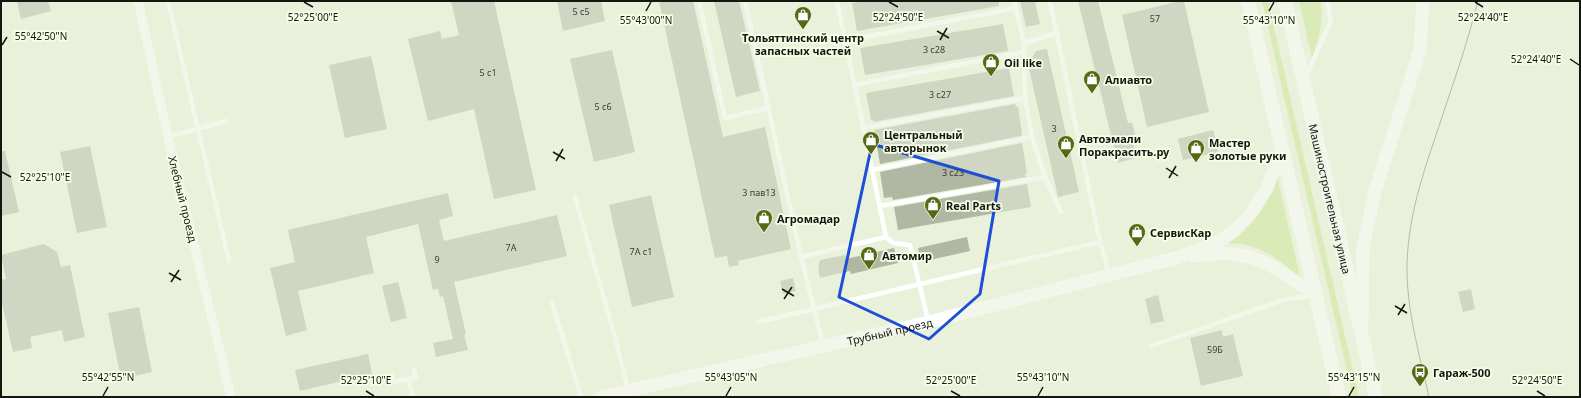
<svg xmlns="http://www.w3.org/2000/svg" width="1581" height="398" font-family="'Noto Sans',sans-serif">
<style>
.green{fill:#cae48c}
.building{fill:#b0b7a2}
.lines{fill:none;stroke-linecap:round;stroke-linejoin:round}
.lane{stroke:#fff;stroke-width:4.5}
.street{stroke:#fff;stroke-width:9}
.secondary{stroke:#fff;stroke-width:13}
.primary{stroke:#fff;stroke-width:14}
.tram{stroke:#73776a;stroke-width:1}
.marked{fill:none;stroke:#1d4ed8;stroke-width:3;stroke-linejoin:round}
.ticks{fill:none;stroke:#14160f;stroke-width:1.5}
.labels{text-anchor:middle;dominant-baseline:central;stroke-width:3.5;stroke-linejoin:round;paint-order:stroke}
.number-label{font-size:9px;fill:#3b3e34}
.poi-label{font-size:11px;font-weight:bold;fill:#14160f;stroke:#f7fee8;text-anchor:start}
.street-label{font-size:11px;fill:#14160f;stroke:#f7fee8}
.ticks-label{font-size:10px;text-anchor:middle;fill:#14160f;stroke:#f7fee8;stroke-width:3.5;stroke-linejoin:round;paint-order:stroke}
</style>
<rect width="100%" height="100%" fill="#eaf1db"/>
<!-- green -->
<g class="green">
<path d="M1262,1H1268L1359,397H1353Z"/>
<path d="M1299,1H1320C1325,21 1318,38 1312,58Z"/>
<path d="M1277,176L1301,281C1282,259 1258,243 1228,243Z"/>
</g>
<!-- building -->
<g class="building">
<path d="M17,1H48L51,11L21,19Z"/>
<path d="M451,1H494L536,190L494,199L474,109L428,121L408,39L440,31L442,39L459,35Z"/>
<path d="M557,1H601L605,21L563,31Z"/>
<path d="M659,1H693L723,137L765,127L791,249L738,261L739,265L729,267L727,256L715,258Z"/>
<path d="M714,1H739L760,91L736,97Z"/>
<path d="M865,1H999V6L857,31L852,3Z"/>
<path d="M1020,1H1035L1040,24L1026,27Z"/>
<path d="M1078,1H1098L1128,123H1132L1135,134L1131,136L1134,148L1140,150L1138,157L1118,163Z"/>
<path d="M1180,1H1184L1209,112L1147,127L1122,15Z"/>
<path d="M1003,24L1008,51L865,75L860,48Z"/>
<path d="M1047,49L1079,192L1058,197L1028,64L1036,51Z"/>
<path d="M612,50L635,152L594,162L570,59Z"/>
<path d="M371,56L387,129L345,138L329,65Z"/>
<path d="M1009,68L1014,96L873,122V120H871L866,93Z"/>
<path d="M1015,104L1016,107H1018L1022,134L1021,136L880,164L874,130Z"/>
<path d="M1213,130L1218,152L1183,160L1178,139Z"/>
<path d="M1022,143L1027,173L1025,174L1026,177L893,200L892,197L884,198L880,172Z"/>
<path d="M90,146L107,227L77,233L60,152Z"/>
<path d="M1,151H5L19,212L1,216Z"/>
<path d="M1027,184L1031,207L898,230L894,207Z"/>
<path d="M448,193L453,216L439,220L444,241L557,215L567,256L454,282L466,334L464,335L468,350L436,357L433,343L453,339L443,296L440,297L438,289L433,290L418,224L366,237L374,273L298,291L307,330L286,336L270,268L295,262L288,230Z"/>
<path d="M651,195L674,297L632,307L609,205Z"/>
<path d="M967,237L970,251L921,262L918,248Z"/>
<path d="M44,244L57,252L61,267L70,265L85,337L64,342L62,330L30,337L32,348L13,352L1,299V280L6,279L1,255Z"/>
<path d="M894,248L898,263L851,274L850,271L820,278L818,269L820,260L845,255L846,259Z"/>
<path d="M793,278L796,291L783,294L780,281Z"/>
<path d="M398,282L407,318L391,322L382,286Z"/>
<path d="M1471,289L1475,309L1463,312L1458,292Z"/>
<path d="M1158,295L1164,321L1151,324L1145,299Z"/>
<path d="M139,307L152,372L121,379L108,313Z"/>
<path d="M1222,330L1223,337L1233,334L1243,376L1201,386L1190,338Z"/>
<path d="M368,354L372,374L300,391L295,370Z"/>
</g>
<g class="lines">
<!-- lane -->
<g class="lane">
<path d="M168,1L229,261"/>
<path d="M699,1L725,118L769,108"/>
<path d="M745,1L801,257L823,345"/>
<path d="M837,1L886,237L893,243L910,245L928,320"/>
<path d="M1014,1L1024,43L1025,98L1032,137L1045,177L1061,212"/>
<path d="M845,41L1016,8"/>
<path d="M1024,43L1056,33"/>
<path d="M1306,76L1331,21L1327,1"/>
<path d="M854,85L1024,52"/>
<path d="M863,128L1025,98"/>
<path d="M168,137L226,121"/>
<path d="M872,170L1032,137"/>
<path d="M575,197L615,337L628,390"/>
<path d="M880,206L1045,177"/>
<path d="M1100,242L1109,273"/>
<path d="M801,257L886,237"/>
<path d="M552,302L581,397"/>
<path d="M758,322L1100,242L1050,1"/>
<path d="M1151,346L1286,299L1310,296"/>
<path d="M392,375L394,382L416,377L414,369"/>
<path d="M408,379L413,397"/>
</g>
<!-- street -->
<path class="street" d="M138,1L168,137L231,397"/>
<!-- secondary -->
<g class="secondary">
<path d="M1194,256C1207,255 1220,252 1234,254C1265,257 1290,278 1315,295"/>
<path d="M1362,322L1363,248L1375,191L1420,50L1423,1"/>
<path id="s1" d="M601,397L929,322L1176,258L1218,242L1234,231L1250,215L1266,190L1282,149"/>
</g>
<!-- primary -->
<g class="primary">
<path d="M1248,1L1339,397"/>
<path id="s2" d="M1285,1L1376,397"/>
</g>
<!-- tram -->
<path class="tram" d="M1429,397C1419,353 1406,308 1407,263C1409,206 1428,161 1445,108C1457,73 1469,37 1478,1"/>
</g>
<!-- marked area -->
<path d="M0 0H1581V398H0ZM872,144L999,181L980,294L929,339L839,297Z" fill="#eaf1db" fill-opacity=".55" fill-rule="evenodd"/>
<path class="marked" d="M872,144L999,181L980,294L929,339L839,297Z"/>
<!-- ticks -->
<path class="ticks" d="M304,2L313,7M889,2L898,7M1475,2L1483,7M646,11L651,2M1269,11L1274,2M937,31L949,38M940,40L947,28M2,45L7,37M1570,59L1579,65M553,152L565,159M556,161L563,149M1166,168L1178,176M2,172L11,177M1169,178L1176,166M169,273L181,280M171,282L179,270M782,289L794,296M784,299L792,287M1395,306L1407,313M1398,315L1405,304M366,391L374,396M951,391L960,396M1537,391L1545,396M103,396L108,387M726,396L731,387M1038,396L1043,387M1349,396L1354,387"/>
<!-- icons -->
<defs>
<symbol id="shop-pin" viewBox="-11 -11 22 30"><path d="M0 17L-7.5 6A9.5 9.5 0 1 1 7.5 6Z" fill="#566915" stroke="#f7fee8"/><path d="M-5-2.5h2.3a2.7 3.5 0 0 1 5.4 0H5L5.5 6h-11ZM-1.5-2.5h3a1.5 2.3 0 0 0-3 0Z" fill="#fff"/></symbol>
<symbol id="bus-pin" viewBox="-11 -11 22 30"><path d="M0 17L-7.5 6A9.5 9.5 0 1 1 7.5 6Z" fill="#566915" stroke="#f7fee8"/><path d="M-5-6H5V4H4V6H2V4H-2V6H-4V4H-5ZM-3.5-4V0h7V-4ZM-3.5 1.2v1.5H-2V1.2ZM2 1.2v1.5H3.5V1.2Z" fill="#fff"/></symbol>
</defs>
<g fill-rule="evenodd">
<use href="#shop-pin" x="793" y="5" width="20" height="27"/>
<use href="#shop-pin" x="981" y="52" width="20" height="27"/>
<use href="#shop-pin" x="1082" y="69" width="20" height="27"/>
<use href="#shop-pin" x="861" y="130" width="20" height="27"/>
<use href="#shop-pin" x="1056" y="134" width="20" height="27"/>
<use href="#shop-pin" x="1186" y="138" width="20" height="27"/>
<use href="#shop-pin" x="923" y="195" width="20" height="27"/>
<use href="#shop-pin" x="754" y="208" width="20" height="27"/>
<use href="#shop-pin" x="1127" y="222" width="20" height="27"/>
<use href="#shop-pin" x="859" y="245" width="20" height="27"/>
<use href="#bus-pin" x="1410" y="362" width="20" height="27"/>
</g>
<g class="labels">
<!-- number labels -->
<g class="number-label">
<text x="581" y="11">5 с5</text>
<text x="1155" y="18">57</text>
<text x="934" y="49">3 с28</text>
<text x="488" y="72">5 с1</text>
<text x="940" y="94">3 с27</text>
<text x="603" y="106">5 с6</text>
<text x="1054" y="128">3</text>
<text x="953" y="172">3 с23</text>
<text x="759" y="192">3 пав13</text>
<text x="511" y="247">7А</text>
<text x="641" y="251">7А с1</text>
<text x="437" y="259">9</text>
<text x="1215" y="349">59Б</text>
</g>
<!-- poi labels -->
<g class="poi-label">
<text x="803" y="37" text-anchor="middle">Тольяттинский центр<tspan x="803" dy="13">запасных частей</tspan></text>
<text x="1004" y="62">Oil like</text>
<text x="1105" y="79">Алиавто</text>
<text x="884" y="134">Центральный<tspan x="884" dy="13">авторынок</tspan></text>
<text x="1079" y="138">Автоэмали<tspan x="1079" dy="13">Поракрасить.ру</tspan></text>
<text x="1209" y="142">Мастер<tspan x="1209" dy="13">золотые руки</tspan></text>
<text x="946" y="205">Real Parts</text>
<text x="777" y="218">Агромадар</text>
<text x="1150" y="232">СервисКар</text>
<text x="882" y="255">Автомир</text>
<text x="1433" y="372">Гараж-500</text>
</g>
<!-- street labels -->
<g class="street-label">
<text transform="translate(183 199) rotate(76)">Хлебный проезд</text>
<text stroke="none"><textPath href="#s2" startOffset="203">Машиностроительная улица</textPath></text>
<text stroke="none"><textPath href="#s1" startOffset="296">Трубный проезд</textPath></text>
</g>
</g>
<g class="ticks-label">
<text x="1483" y="21">52°24'40"E</text>
<text x="313" y="21">52°25'00"E</text>
<text x="898" y="21">52°24'50"E</text>
<text x="646" y="24">55°43'00"N</text>
<text x="1269" y="24">55°43'10"N</text>
<text x="41" y="40">55°42'50"N</text>
<text x="1536" y="63">52°24'40"E</text>
<text x="45" y="181">52°25'10"E</text>
<text x="108" y="381">55°42'55"N</text>
<text x="731" y="381">55°43'05"N</text>
<text x="1043" y="381">55°43'10"N</text>
<text x="1354" y="381">55°43'15"N</text>
<text x="366" y="384">52°25'10"E</text>
<text x="951" y="384">52°25'00"E</text>
<text x="1537" y="384">52°24'50"E</text>
</g>
<!-- border -->
<rect width="1581" height="398" fill="none" stroke="#14160f" stroke-width="4"/>
</svg>
